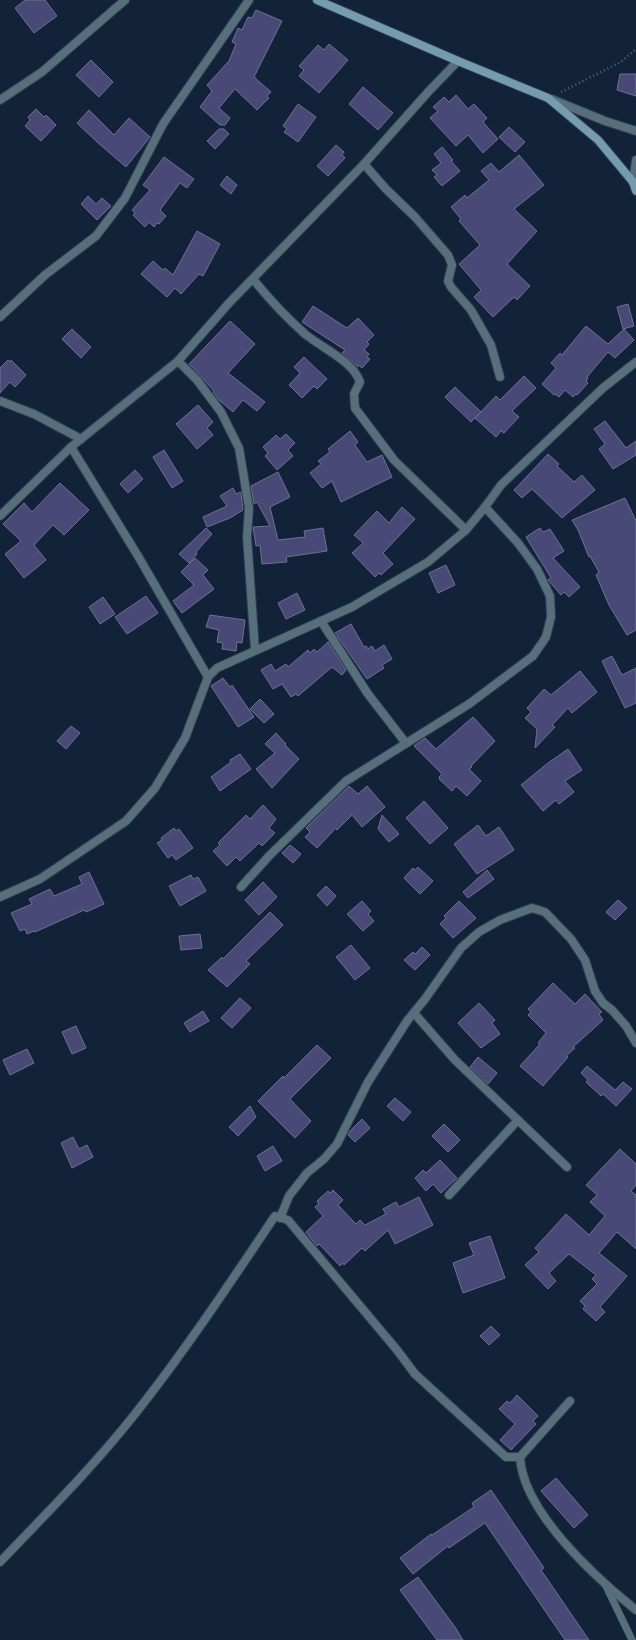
<svg xmlns="http://www.w3.org/2000/svg" width="636" height="1640" font-family="'Open Sans',sans-serif">
<style>
.building{fill:#494977;stroke:#6f7090}
.lines{fill:none;stroke-linecap:round;stroke-linejoin:round}
.lane-casing{stroke:#2f3e53;stroke-width:8}
.street-casing{stroke:#2f3e53;stroke-width:10}
.secondary-casing{stroke:#2f3e53;stroke-width:10}
.path{stroke:#58677a;stroke-width:2.5;stroke-dasharray:1 3;stroke-linecap:butt}
.lane{stroke:#576f7b;stroke-width:7}
.street{stroke:#576f7b;stroke-width:8}
.secondary{stroke:#759baf;stroke-width:8}
</style>
<rect width="100%" height="100%" fill="#122238"/>
<!-- building -->
<g class="building">
<path d="M25,0H45L57,16L34,33L15,8Z"/>
<path d="M256,10L282,21L254,77L271,92L267,96L269,98L257,110L235,89L219,108L230,118L225,125H220L200,107L212,91L207,85L229,61L236,44L232,42L238,28L242,30L248,17L252,18Z"/>
<path d="M329,44L348,60L319,93L299,76L304,70L299,66L318,45L324,50Z"/>
<path d="M91,60L113,82L99,97L76,75Z"/>
<path d="M620,74H636V96L617,90Z"/>
<path d="M363,87L393,113L378,130L349,104Z"/>
<path d="M456,95L468,109L474,104L487,118L483,122L498,139L483,153L468,135L456,146L430,118L438,111L433,107L444,97L449,102Z"/>
<path d="M298,104L316,117L298,142L284,132L287,129L283,126Z"/>
<path d="M36,109L44,117L46,115L56,125L41,141L25,126L30,120L28,117Z"/>
<path d="M89,110L114,135L129,118L150,137L126,167L97,142L77,123Z"/>
<path d="M509,127L525,142L515,152L499,137Z"/>
<path d="M219,129H224L229,134L215,149L207,141Z"/>
<path d="M336,145L344,152L342,155L345,158L328,176L317,166Z"/>
<path d="M442,147L453,160L451,161L460,171L442,186L434,177L437,175L432,170L441,163L434,154Z"/>
<path d="M519,155L544,185L514,209L537,231L507,264L530,286L517,300L514,297L493,317L474,297L481,290L459,264L480,245L459,221L461,219L451,207L465,195L467,198L489,180L481,171L491,163L499,172Z"/>
<path d="M164,157L194,179L187,188L180,183L160,210L166,216L159,224L157,223L154,227L149,222L145,227L133,215L135,213L132,210L150,190L143,185Z"/>
<path d="M227,176L237,185L231,194L220,185Z"/>
<path d="M88,196L96,204L102,198L111,206L97,220L81,204Z"/>
<path d="M197,231L220,244L203,276L199,274L181,294L175,288L167,297L141,274L153,261L163,270L165,268L173,275Z"/>
<path d="M628,304L634,326L623,329L617,307Z"/>
<path d="M313,306L347,328L358,318L374,335L367,342L369,344L364,350L369,354L367,357L370,359L362,368L359,365L358,367L342,353L345,350L302,322Z"/>
<path d="M230,321L255,344L228,373L265,402L257,411L243,400L233,412L219,400L213,392L214,391L189,364Z"/>
<path d="M586,326L608,344L624,329L634,340L615,358L608,352L587,377L588,378L586,381L588,383L577,395L576,394L573,397L565,390L559,397L555,394L554,395L542,384L556,368L551,363L560,353L562,355Z"/>
<path d="M72,329L91,347L81,358L62,339Z"/>
<path d="M304,357L327,379L317,389L314,386L302,398L289,385L300,373L294,367Z"/>
<path d="M8,360L10,362L11,360L26,375L15,387L10,382L0,393V368Z"/>
<path d="M524,376L536,388L512,411L519,417L504,433L501,431L496,437L475,418L496,396L500,400Z"/>
<path d="M455,387L481,412L471,422L445,397Z"/>
<path d="M198,405L213,422L207,428L213,435L197,449L176,424Z"/>
<path d="M605,421L626,448L636,441V455L613,469L599,449L605,444L594,429Z"/>
<path d="M350,431L358,442L355,445L367,462L382,455L392,477L341,502L332,481L322,488L310,473L321,464L318,461L330,452L328,449Z"/>
<path d="M286,434L295,443L288,450L293,456L277,470L265,456L268,453L263,447L276,435L280,439Z"/>
<path d="M164,450L183,481L172,488L153,457Z"/>
<path d="M548,454L559,464L557,466L574,482L582,475L595,490L562,518L532,489L522,498L514,490Z"/>
<path d="M135,470L143,479L128,493L120,484Z"/>
<path d="M278,472L290,497L270,507L278,540L305,537L304,531L323,528L327,551L286,557L287,562L262,564L260,545L256,546L253,527L270,526L257,502L254,504L251,486Z"/>
<path d="M60,483L89,510L64,535L53,525L34,545L46,560L24,578L5,554L21,541L3,524L24,503L32,512Z"/>
<path d="M233,488L236,494L241,492L243,510L230,518L207,527L203,517L227,506L220,496Z"/>
<path d="M625,498L636,521V630L627,635L609,605L596,575L599,572L590,556L589,557L578,530L572,520Z"/>
<path d="M402,507L415,519L383,553L393,564L381,575L379,573L375,577L352,553L363,543L354,535L377,511L389,523Z"/>
<path d="M206,528L212,534L196,552L197,554L189,563L179,554Z"/>
<path d="M540,528L543,532L550,529L564,551L553,558L580,587L569,597L564,592L561,595L548,580L551,578L526,537Z"/>
<path d="M195,558L208,570L203,575L214,589L182,613L173,601L194,585L181,572Z"/>
<path d="M446,565L455,585L438,593L429,573Z"/>
<path d="M297,593L305,610L286,619L278,603Z"/>
<path d="M146,596L158,613L127,634L115,617Z"/>
<path d="M103,597L115,614L100,624L89,607Z"/>
<path d="M210,615L245,620L242,643L237,642L236,651L222,649L223,643L217,642L219,630L206,627Z"/>
<path d="M351,624L364,647L366,646L368,649L372,646L375,651L384,645L392,659L382,665L384,668L367,679L335,633Z"/>
<path d="M328,642L346,670L342,675L332,667L298,696L296,694L291,697L282,684L273,689L261,670L271,664L275,671L286,664L288,667L308,650L310,653L314,649L317,652Z"/>
<path d="M612,656L622,675L636,668V703L625,708L602,661Z"/>
<path d="M580,671L597,692L572,713L568,708L552,725L555,727L535,748L537,729L525,718L531,712L527,708L544,689L551,695Z"/>
<path d="M223,678L230,687L232,685L254,717L238,727L211,686Z"/>
<path d="M260,699L274,714L264,723L250,709Z"/>
<path d="M473,717L495,741L471,766L472,767L469,769L481,781L467,796L456,786L452,791L440,780L439,777L442,774L414,746L425,738L436,749Z"/>
<path d="M71,726L80,733L66,749L57,741Z"/>
<path d="M276,733L286,744L285,745L299,759L272,788L256,769L275,753L265,744Z"/>
<path d="M568,749L582,770L565,781L574,792L559,804L556,800L543,811L521,785L548,763Z"/>
<path d="M240,754L251,769L220,791L211,777L231,762L230,760Z"/>
<path d="M349,786L358,794L367,786L385,807L362,827L352,815L337,830L336,828L317,848L305,837L310,832L306,828Z"/>
<path d="M424,801L448,828L430,844L406,818Z"/>
<path d="M263,805L276,819L269,828L275,833L262,846L259,843L240,861L236,857L227,866L213,851L220,845L218,843L246,815L250,819Z"/>
<path d="M382,815L399,834L389,842L378,829Z"/>
<path d="M478,825L486,836L499,827L514,850L477,874L454,844Z"/>
<path d="M174,828L176,831L179,829L193,848L176,860L172,855L168,858L157,843L162,840L161,838Z"/>
<path d="M290,845L301,854L293,863L282,853Z"/>
<path d="M418,867L433,881L420,894L404,878L413,868L415,870Z"/>
<path d="M487,870L494,879L468,898L463,892Z"/>
<path d="M89,872L104,904L86,912L84,910L35,932L34,931L27,934L25,929L20,931L11,913L32,904L29,899L50,889L54,896L82,884L79,877Z"/>
<path d="M191,875L193,879L198,877L206,891L180,906L169,886Z"/>
<path d="M263,882L277,897L259,915L245,900Z"/>
<path d="M326,886L336,896L327,906L317,895Z"/>
<path d="M618,900L627,908L615,920L606,912Z"/>
<path d="M362,901L371,911L368,914L374,921L363,931L347,914Z"/>
<path d="M459,901L476,918L453,938L440,924L446,918L444,916Z"/>
<path d="M270,912L283,925L246,961L250,964L227,987L208,970L222,957L223,959Z"/>
<path d="M200,934L202,948L181,950L179,936Z"/>
<path d="M351,945L370,968L355,980L336,957Z"/>
<path d="M422,947L430,955L415,970L404,960L413,952L415,954Z"/>
<path d="M553,983L575,1004L585,994L602,1012L599,1014L603,1020L573,1047L575,1048L566,1056L568,1057L543,1086L520,1066L540,1044L538,1043L546,1033L528,1015L531,1012L528,1009Z"/>
<path d="M240,998L251,1008L232,1028L221,1018Z"/>
<path d="M479,1003L495,1020L492,1023L500,1034L481,1048L458,1023Z"/>
<path d="M203,1011L209,1021L190,1032L184,1023Z"/>
<path d="M76,1026L86,1048L72,1054L62,1032Z"/>
<path d="M317,1045L331,1058L290,1099L311,1121L295,1138L258,1101L283,1076L284,1078Z"/>
<path d="M27,1049L34,1063L10,1075L3,1060Z"/>
<path d="M478,1057L497,1073L488,1084L470,1067Z"/>
<path d="M587,1066L615,1090L623,1082L632,1089L616,1106L603,1094L601,1096L586,1082L588,1080L581,1073Z"/>
<path d="M395,1098L411,1112L403,1121L387,1106Z"/>
<path d="M250,1106L256,1117L238,1136L229,1127Z"/>
<path d="M362,1119L370,1128L355,1142L348,1135L350,1131Z"/>
<path d="M444,1124L460,1140L448,1152L432,1136Z"/>
<path d="M73,1137L79,1149L87,1145L93,1157L72,1168L61,1143Z"/>
<path d="M273,1146L282,1161L265,1171L257,1156Z"/>
<path d="M620,1149L636,1164V1185L631,1191L636,1195V1249L617,1232L599,1253L627,1276L600,1307L605,1312L596,1321L583,1309L585,1306L580,1301L597,1284L592,1279L596,1275L569,1254L549,1273L556,1281L548,1289L525,1265L539,1252L535,1248L566,1214L589,1235L605,1216L590,1202L597,1195L586,1185Z"/>
<path d="M440,1160L457,1178L441,1193L433,1184L426,1191L415,1178L423,1170L426,1173Z"/>
<path d="M333,1190L343,1200L338,1205L356,1224L360,1220L365,1225L386,1214L383,1209L396,1202L399,1207L419,1197L433,1225L395,1244L388,1230L365,1251L362,1248L344,1265L343,1263L340,1266L319,1244L317,1246L306,1232L323,1216L315,1207L319,1204L317,1201L328,1191L330,1193Z"/>
<path d="M490,1236L505,1278L463,1293L453,1263L474,1255L469,1243Z"/>
<path d="M491,1326L500,1335L489,1345L480,1336Z"/>
<path d="M517,1395L538,1416L533,1421L536,1424L511,1450L500,1440L515,1424L499,1409L507,1401L510,1403Z"/>
<path d="M556,1478L588,1515L574,1528L541,1491Z"/>
<path d="M491,1490L544,1568L541,1570L589,1640H565L485,1523L449,1548L448,1546L413,1574L400,1558L431,1534L432,1535L474,1507L472,1503Z"/>
<path d="M418,1577L455,1627L463,1640H437L400,1590Z"/>
</g>
<g class="lines">
<defs>
<path id="lane" d="M605,1584L632,1640"/>
<g id="street">
<path d="M551,99L605,121L636,131"/>
<path d="M0,100L42,72L125,0"/>
<path d="M364,164L386,189L415,217L448,255L452,265L448,281L451,287L471,310L491,345L500,377"/>
<path d="M633,182L636,160"/>
<path d="M253,279C269,299 286,317 305,334C322,348 353,361 360,382L354,394L355,408L394,460L466,530"/>
<path d="M0,317L45,275L96,236L125,198L163,124L249,0"/>
<path d="M178,361L197,380L221,412L239,448L249,508L247,537L255,650"/>
<path d="M0,401L34,414L81,439"/>
<path d="M71,447L138,556L208,677"/>
<path d="M0,516L71,447L178,361L229,303L364,164L429,91L458,61"/>
<path d="M321,621L368,694L405,742"/>
<path d="M241,887L269,856L346,781L469,704L533,656L546,637L551,617L550,596L537,569L518,543L485,507"/>
<path d="M0,897L40,879L126,821L155,788L185,738L208,677L217,668L352,607L428,562L466,530L485,507L501,485L603,388L636,362"/>
<path d="M414,1013L455,1060L567,1167"/>
<path d="M449,1195L518,1120"/>
<path d="M280,1218L289,1196L307,1173L324,1159L337,1144L368,1082L407,1021L425,999L461,948L479,932L500,920L532,908L545,912L571,939L585,960L595,991L603,1003L612,1010L626,1026L636,1043"/>
<path d="M520,1457C523,1512 595,1577 636,1610"/>
<path d="M0,1562C46,1514 93,1467 135,1414C185,1351 230,1283 275,1216L288,1220L397,1350L415,1374L506,1457H520L570,1401"/>
</g>
<path id="secondary" d="M317,0L458,61L548,98L598,140L633,182L636,191"/>
</defs>
<!-- lane casing -->
<use href="#lane" class="lane-casing"/>
<!-- street casing -->
<use href="#street" class="street-casing"/>
<!-- secondary casing -->
<use href="#secondary" class="secondary-casing"/>
<!-- path -->
<path class="path" d="M561,92L621,62L636,49"/>
<!-- lane -->
<use href="#lane" class="lane"/>
<!-- street -->
<use href="#street" class="street"/>
<!-- secondary -->
<use href="#secondary" class="secondary"/>
</g>
</svg>
